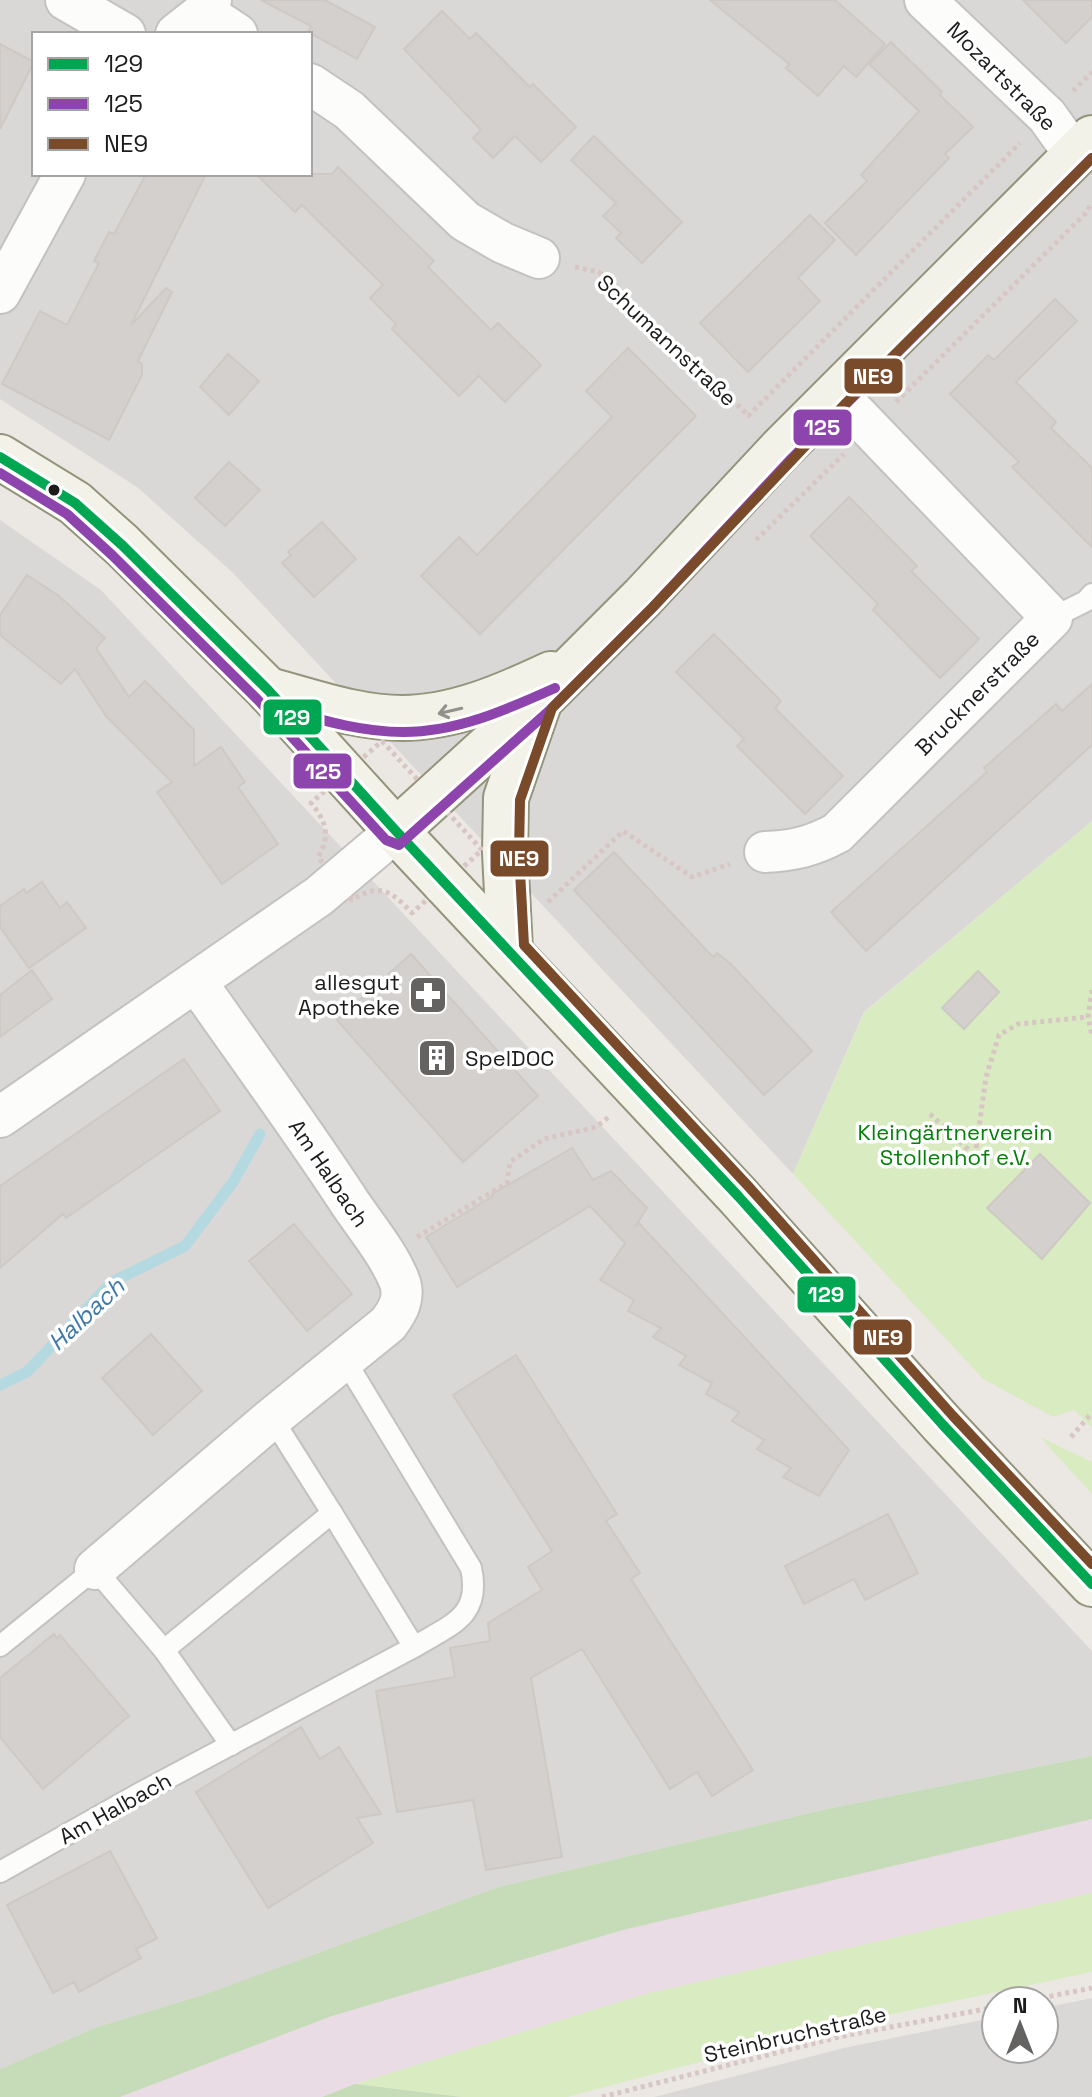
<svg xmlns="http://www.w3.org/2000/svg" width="1092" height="2097" font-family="'Space Grotesk',sans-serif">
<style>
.residential{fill:#dad8d6;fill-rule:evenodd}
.industrial{fill:#e9dce5}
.religious{fill:#d9d8d6}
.grass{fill:#d9ebc0}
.forest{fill:#c6dbb7}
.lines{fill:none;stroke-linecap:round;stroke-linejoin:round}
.stream{stroke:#b4d9e0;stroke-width:11}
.building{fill:#d3d0cd;stroke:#cec9c5;stroke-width:2}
.lane-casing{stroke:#c3c2c0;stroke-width:24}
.street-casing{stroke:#c3c2c0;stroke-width:44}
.secondary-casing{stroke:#94947c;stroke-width:48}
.path{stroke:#d7c6c3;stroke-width:5;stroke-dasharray:4 4;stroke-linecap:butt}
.lane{stroke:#fcfcfb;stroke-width:20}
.street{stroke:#fcfcfb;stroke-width:40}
.secondary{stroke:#f3f2e8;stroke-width:44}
.bus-1-casing{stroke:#fff;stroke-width:16}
.bus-2-casing{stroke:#fff;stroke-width:16}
.bus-3-casing{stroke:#fff;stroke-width:16}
.bus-1{stroke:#00a651;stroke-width:10}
.bus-2{stroke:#8e44ad;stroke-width:10}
.bus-3{stroke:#7a4b2a;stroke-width:10}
.oneway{stroke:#92928c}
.bus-dot{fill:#1c1c1c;stroke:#fff;stroke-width:3}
.labels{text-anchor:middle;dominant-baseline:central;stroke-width:7;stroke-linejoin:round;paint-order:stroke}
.street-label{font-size:22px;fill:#1c1c1c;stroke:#fff}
.poi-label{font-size:22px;fill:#1c1c1c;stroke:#fff;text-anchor:end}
.park-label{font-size:22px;fill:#048009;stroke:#fff}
.water-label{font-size:24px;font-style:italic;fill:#4079a9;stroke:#fff}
.line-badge{stroke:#fff;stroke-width:3}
.badge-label{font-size:22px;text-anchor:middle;font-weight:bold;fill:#fff}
</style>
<rect width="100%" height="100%" fill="#ebe8e4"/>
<!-- residential -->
<g class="residential">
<path d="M0,0H1092V821L864,1012L793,1174L232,572L137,487L0,399ZM34,34H310V174H34Z"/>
<path d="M0,520L101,590L1092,1651V1756L827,1809L498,1887L206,1994L97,2027L0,2069Z"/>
<path d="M1092,1998V2097H654L844,2048L996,2017V2049H1044V2008Z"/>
</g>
<!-- industrial -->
<path class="industrial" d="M1092,1819V1893L645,1994L355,2084L322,2097H120L332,2016L623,1930Z"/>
<!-- religious -->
<g class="religious">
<path d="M372,907L411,954L337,1020L463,1162L396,1219L239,1000Z"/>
<path d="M430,1314L451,1337L354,1412L432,1529L382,1559L336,1493L169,1627L123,1568Z"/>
<path d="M192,1797L285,1966L206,1994L126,1833Z"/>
</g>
<!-- grass -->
<g class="grass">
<path d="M1092,821V1428L1074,1410L1053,1417L983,1379L793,1174L864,1013Z"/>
<path d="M1040,1437L1092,1462V1494Z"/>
<path d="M1092,1893V1972L836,2026L567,2097H462L355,2084L645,1994Z"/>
</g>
<!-- forest -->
<g class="forest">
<path d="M1092,1756V1819L623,1930L332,2016L120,2097H0V2069L97,2027L206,1994L498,1887L827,1809Z"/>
<path d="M355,2084L462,2097H322Z"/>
</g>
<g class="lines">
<!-- stream -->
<path class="stream" d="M0,1385L27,1372L112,1282L185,1246L233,1182L260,1134"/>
</g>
<!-- building -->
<g class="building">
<path d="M261,0H325L375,27L357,59L308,32L311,26Z"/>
<path d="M710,0H835L885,44L856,77L844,66L818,96L786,68L789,64Z"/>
<path d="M1023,0H1092V17L1066,43Z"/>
<path d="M442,11L470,39L476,33L530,87L533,84L576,127L541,162L515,136L493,158L473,138L481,130L404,49Z"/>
<path d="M891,42L942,92L940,95L973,127L945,154L949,158L856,255L825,223L867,181L861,175L919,111L869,64Z"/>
<path d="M0,44L34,62L0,129Z"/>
<path d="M594,136L682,222L642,263L616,238L621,233L603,216L616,203L571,160Z"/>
<path d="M338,167L434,261L428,267L491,330L498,323L541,365L505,402L479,376L459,396L392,329L396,324L370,298L383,285L302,205L295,212L256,174H332Z"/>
<path d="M146,174H206L131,325L166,288L172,292L138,361L142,364V375L109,440L2,384L40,311L67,325L99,263L94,261L109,232L114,234Z"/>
<path d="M810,215L835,240L798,278L820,301L748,372L700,323Z"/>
<path d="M1055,299L1077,321L1016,382L1056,422L1051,428L1092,468V547L1012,467L1019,462L950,394L988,355L994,360Z"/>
<path d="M628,348L696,416L480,634L421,576L459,537L477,555L612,417L586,391Z"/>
<path d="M228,354L259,381L229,415L200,387Z"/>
<path d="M229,462L260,490L225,526L195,498Z"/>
<path d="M849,497L917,566L911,571L979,639L940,678L873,610L878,604L810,536Z"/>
<path d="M322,522L356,559L314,597L282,563L291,555L288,552Z"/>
<path d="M27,575L59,596L105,638L96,648L129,697L145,681L194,730V766L221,747L245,782L238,787L278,844L222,884L157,792L172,782L106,716L75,669L61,684L0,635V615Z"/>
<path d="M714,634L781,701L775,708L843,776L805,814L737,746L744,739L676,672Z"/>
<path d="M1092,684V745L866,951L831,912L987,772L984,768L1056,704L1062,711Z"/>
<path d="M614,852L713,957L717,953L730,963L812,1051L764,1095L574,890Z"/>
<path d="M42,882L60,908L67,902L86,928L29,968L0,927V906L24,889L26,893Z"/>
<path d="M411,954L538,1096L463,1162L337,1020Z"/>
<path d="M32,970L52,999L0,1037V995Z"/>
<path d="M978,971L999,992L964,1029L942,1008Z"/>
<path d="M184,1059L220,1111L66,1218L63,1214L0,1268V1186Z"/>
<path d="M572,1148L593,1180L611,1171L647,1208L635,1227L638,1222L849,1450L819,1496L783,1477L791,1468L757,1449L764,1440L732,1421L739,1412L706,1394L712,1383L679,1365L686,1356L653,1337L661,1328L628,1311L634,1300L600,1280L625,1243L590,1206L457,1287L426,1237L493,1196L492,1194Z"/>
<path d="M1040,1154L1090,1203L1042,1259L987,1208Z"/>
<path d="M294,1224L352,1294L307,1331L249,1261Z"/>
<path d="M151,1334L202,1391L153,1435L102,1378Z"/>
<path d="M516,1355L617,1514L606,1521L640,1573L631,1579L753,1770L712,1796L697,1772L670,1789L582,1649L531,1678L562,1857L486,1870L473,1800L397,1812L376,1691L455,1677L450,1648L490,1641L488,1623L542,1590L528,1567L552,1551L453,1395Z"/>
<path d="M888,1514L918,1573L865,1600L854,1579L804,1604L785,1566Z"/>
<path d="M54,1634L57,1638L60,1635L129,1716L43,1789L0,1737V1678Z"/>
<path d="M301,1727L320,1759L339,1747L381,1814L357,1818L373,1843L268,1908L196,1792Z"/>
<path d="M110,1851L157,1938L136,1949L141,1958L79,1992L74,1982L53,1993L7,1905Z"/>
</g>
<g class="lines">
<defs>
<g id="lane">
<path d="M1052,618L1086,601L1092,594"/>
<path d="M332,1513L414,1647"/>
<path d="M0,1646L95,1569L164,1650L332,1513L272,1418"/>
<path d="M164,1650L231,1745"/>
<path d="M0,1872L142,1792L414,1647C450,1625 482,1617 471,1568L345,1360"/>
</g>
<g id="street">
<path d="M66,0L125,34"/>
<path d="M925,0L1047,116L1075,155"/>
<path d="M204,12L237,34"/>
<path d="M176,34L204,12L211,0"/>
<path d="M310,84L349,110L465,221L503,243L539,258"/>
<path d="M0,293L65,174"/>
<path d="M765,852C793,851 813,846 837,833L1052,618L836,393"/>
<path d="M0,1117L319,896L396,831"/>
<path d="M95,1569L272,1418L388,1324C398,1311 406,1297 399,1280C388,1253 366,1227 350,1203C301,1128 248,1056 197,983"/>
</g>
<g id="secondary">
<path d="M0,457L75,503L122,545L268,690L396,831L739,1197L943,1425L1092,1584"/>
<path d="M268,690C311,701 356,718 402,718C454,718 504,696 551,674"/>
<path d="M396,831L540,700L643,597L781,449L1092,138"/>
<path d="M510,951L505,853L506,798L538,706"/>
</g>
</defs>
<!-- lane casing -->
<use href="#lane" class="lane-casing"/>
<!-- street casing -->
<use href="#street" class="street-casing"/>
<!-- secondary casing -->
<use href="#secondary" class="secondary-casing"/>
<!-- path -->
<g class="path">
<path d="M1073,91L1092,72"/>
<path d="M575,267L599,272L750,417"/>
<path d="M896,402L1086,213L1092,202"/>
<path d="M748,416L1020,143"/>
<path d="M756,540L844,454"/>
<path d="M382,741L482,850L412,913C391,891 380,882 352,900L318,857C331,836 326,821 311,803Z"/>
<path d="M548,902L623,831L692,877L730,864"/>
<path d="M1092,990L1088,1017L1092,1036"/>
<path d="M930,1114L987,1167"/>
<path d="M975,1156L986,1077L999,1035L1018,1024L1088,1017"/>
<path d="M417,1237L507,1183L510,1162L544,1139L596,1127L610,1116"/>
<path d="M1071,1437L1092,1413"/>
<path d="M1026,2001L1092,1988"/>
<path d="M602,2097L839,2037L996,2007"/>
</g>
<!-- lane -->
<use href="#lane" class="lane"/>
<!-- street -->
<use href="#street" class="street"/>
<!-- secondary -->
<use href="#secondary" class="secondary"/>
<defs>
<path id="bus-1" d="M0,457L75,503L122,545L268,690L396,831L739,1197L943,1425L1092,1584"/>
<g id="bus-2">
<path d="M0,473L67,514L112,555L258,700L386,840L399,845L550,710L653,607L791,459L1092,158"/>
<path d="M264,704C309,716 355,732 403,732C457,732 506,710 555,688"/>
</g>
<path id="bus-3" d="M1092,158L846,403L653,607L552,708L520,800L519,853L524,945L749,1187L953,1416L1092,1564"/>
</defs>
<!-- bus-1 casing -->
<use href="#bus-1" class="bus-1-casing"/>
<!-- bus-2 casing -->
<use href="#bus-2" class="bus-2-casing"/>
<!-- bus-3 casing -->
<use href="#bus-3" class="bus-3-casing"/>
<!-- bus-1 -->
<use href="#bus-1" class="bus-1"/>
<!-- bus-2 -->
<use href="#bus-2" class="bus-2"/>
<!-- bus-3 -->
<use href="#bus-3" class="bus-3"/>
</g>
<!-- one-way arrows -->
<defs><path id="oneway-shaft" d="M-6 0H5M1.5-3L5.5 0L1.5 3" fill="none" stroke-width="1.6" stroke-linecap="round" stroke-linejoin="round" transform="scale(2)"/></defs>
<use class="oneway" href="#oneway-shaft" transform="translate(450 711) rotate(167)"/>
<!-- icons -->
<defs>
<symbol id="pharmacy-square" viewBox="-11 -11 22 22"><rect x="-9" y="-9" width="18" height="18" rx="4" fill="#646362" stroke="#fff"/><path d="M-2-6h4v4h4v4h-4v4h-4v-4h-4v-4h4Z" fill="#fff"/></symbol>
<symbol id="building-square" viewBox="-11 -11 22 22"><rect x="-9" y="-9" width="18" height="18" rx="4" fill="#646362" stroke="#fff"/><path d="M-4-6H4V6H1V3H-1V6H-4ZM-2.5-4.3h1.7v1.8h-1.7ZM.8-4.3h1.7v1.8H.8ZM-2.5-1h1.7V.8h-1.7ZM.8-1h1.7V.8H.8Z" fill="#fff"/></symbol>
</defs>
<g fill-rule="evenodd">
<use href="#pharmacy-square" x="406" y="973" width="44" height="44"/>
<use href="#building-square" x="415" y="1036" width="44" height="44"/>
</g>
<!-- markers -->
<circle class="bus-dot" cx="54" cy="490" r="7"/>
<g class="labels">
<!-- street labels -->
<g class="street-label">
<text transform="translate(1002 76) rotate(45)">Mozartstraße</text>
<text transform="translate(667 340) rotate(43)">Schumannstraße</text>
<text transform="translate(977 693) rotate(-45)">Brucknerstraße</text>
<text transform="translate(329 1173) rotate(56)">Am Halbach</text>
<text transform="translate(115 1808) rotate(-29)">Am Halbach</text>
<text transform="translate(795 2034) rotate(-13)">Steinbruchstraße</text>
</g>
<!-- poi labels -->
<g class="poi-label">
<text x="400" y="982">allesgut<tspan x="400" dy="25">Apotheke</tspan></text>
<text x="465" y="1058" text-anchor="start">SpelDOC</text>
</g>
<!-- park labels -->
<g class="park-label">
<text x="955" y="1132">Kleingärtnerverein<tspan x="955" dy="25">Stollenhof e.V.</tspan></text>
</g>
<!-- water labels -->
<g class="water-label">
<text transform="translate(86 1314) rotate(-43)">Halbach</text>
</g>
</g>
<g class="line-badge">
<rect x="843" y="357" width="61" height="38" rx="8" fill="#7a4b2a"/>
<rect x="792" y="408" width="61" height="39" rx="8" fill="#8e44ad"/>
<rect x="262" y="698" width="61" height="38" rx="8" fill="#00a651"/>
<rect x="292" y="752" width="61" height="38" rx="8" fill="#8e44ad"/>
<rect x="489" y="839" width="61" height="39" rx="8" fill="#7a4b2a"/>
<rect x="796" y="1275" width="61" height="39" rx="8" fill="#00a651"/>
<rect x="852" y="1318" width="61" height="38" rx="8" fill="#7a4b2a"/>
</g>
<g class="badge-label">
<text x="873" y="384">NE9</text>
<text x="822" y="435">125</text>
<text x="292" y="725">129</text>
<text x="323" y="779">125</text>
<text x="519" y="866">NE9</text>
<text x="826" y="1302">129</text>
<text x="883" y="1345">NE9</text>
</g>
<!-- legend -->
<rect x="32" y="32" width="280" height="144" fill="#ffffff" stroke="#a4a4a4" stroke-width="2"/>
<rect x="48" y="58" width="40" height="12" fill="#00a651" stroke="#a4a4a4" stroke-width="2"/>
<text x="104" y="72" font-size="24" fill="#1c1c1c">129</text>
<rect x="48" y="98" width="40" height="12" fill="#8e44ad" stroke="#a4a4a4" stroke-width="2"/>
<text x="104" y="112" font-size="24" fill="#1c1c1c">125</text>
<rect x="48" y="138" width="40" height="12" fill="#7a4b2a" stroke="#a4a4a4" stroke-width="2"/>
<text x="104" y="152" font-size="24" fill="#1c1c1c">NE9</text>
<!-- north arrow -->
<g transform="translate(1020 2025)"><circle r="38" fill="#ffffff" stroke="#a4a4a4" stroke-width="2"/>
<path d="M0-6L14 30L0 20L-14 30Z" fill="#646362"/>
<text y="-12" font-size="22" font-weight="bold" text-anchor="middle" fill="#1c1c1c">N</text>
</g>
</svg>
